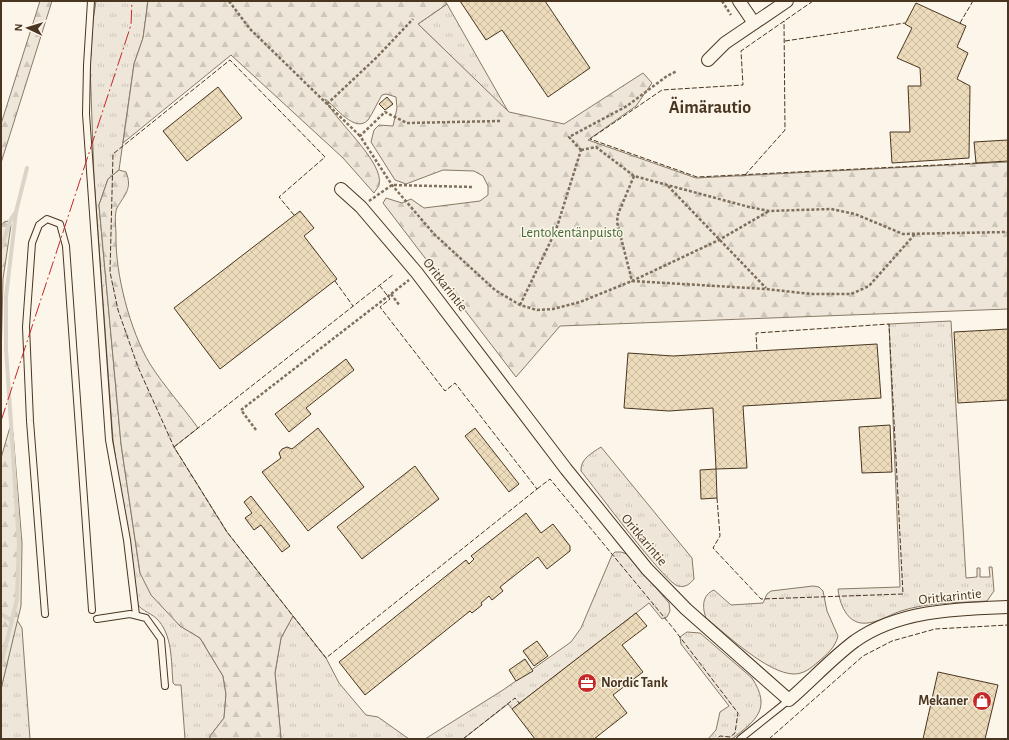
<svg xmlns="http://www.w3.org/2000/svg" width="1009" height="740" font-family="'Alegreya Sans',sans-serif">
<style>
.grass{fill:url(#grass-tufts);stroke:#887966}
.forest{fill:url(#forest-firs);stroke:#887966}
.lines{fill:none;stroke-linecap:round;stroke-linejoin:round}
.stream{stroke:#dcd4c6;stroke-width:4}
.building{fill:url(#building-cross-hatch);stroke:#4a3520}
.service-casing{stroke:#4a3520;stroke-width:8}
.minor-casing{stroke:#4a3520;stroke-width:14}
.path{stroke:#7f6f5c;stroke-width:2.5;stroke-dasharray:3 2;stroke-linecap:butt}
.service{stroke:#fbf6e9;stroke-width:6}
.minor{stroke:#fbf6e9;stroke-width:12}
.fence{stroke:#4a3520;stroke-width:1;stroke-dasharray:5 2;stroke-linecap:butt}
.power{stroke:#c62828;stroke-width:1;stroke-dasharray:14 3 2 3;stroke-linecap:butt}
.labels{text-anchor:middle;dominant-baseline:central;stroke-width:3;stroke-linejoin:round;paint-order:stroke}
.park-label{font-size:14px;fill:#436837;stroke:#fbf6e9}
.street-label{font-size:14px;fill:#4a3520;stroke:#fbf6e9}
.poi-label{font-size:14px;font-weight:bold;fill:#4a3520;stroke:#fbf6e9;text-anchor:start}
.district-label{font-size:18px;font-weight:bold;fill:#4a3520;stroke:#fbf6e9}
</style>
<defs>
<pattern id="grass-tufts" width="24" height="20" patternUnits="userSpaceOnUse"><rect width="24" height="20" fill="#ede6d9"/><path d="M3 7l-1-3M5 7V3M7 7l1-3M15 17l-1-3M17 17v-4M19 17l1-3" fill="none" stroke="#cdc6ba"/></pattern>
<pattern id="forest-firs" width="22" height="20" patternUnits="userSpaceOnUse"><rect width="22" height="20" fill="#ede6d9"/><path d="M5 1l3.5 6h-7zM16 11l3.5 6h-7z" fill="#cdc6ba"/></pattern>
<pattern id="building-cross-hatch" width="8" height="8" patternUnits="userSpaceOnUse"><rect width="8" height="8" fill="#ecdcbc"/><path d="M0 0l8 8M0 8l8-8" fill="none" stroke="#ccbda1"/></pattern>
</defs>
<rect width="100%" height="100%" fill="#fbf6e9"/>
<!-- grass -->
<g class="grass">
<path d="M96,1H148L143,38L134,64L119,170L108,179L99,205L121,444L140,573L180,626L200,638L223,676L226,694L224,718L210,736V739H185L181,685H175L173,683C171,662 173,634 156,618C149,612 139,610 136,601L113,440L94,177L90,65L93,21Z"/>
<path d="M447,4L509,113L418,24Z"/>
<path d="M951,321L966,578L977,577V568H980V577H990L989,567H992L994,591L987,601C958,603 929,602 901,611C888,615 871,627 857,622C845,618 839,601 838,589L900,587L889,324Z"/>
<path d="M601,447L692,558L694,579C690,584 685,588 678,586C665,583 595,488 581,471C580,459 592,453 601,447Z"/>
<path d="M615,552H621L627,554L669,603L670,611L667,617L662,619L649,603L512,709L508,704L463,739H425L503,690L571,642L581,628L612,555Z"/>
<path d="M813,586L819,587L823,591L827,611L838,636C835,648 827,654 818,662C811,668 804,674 794,674C768,674 726,634 706,618C702,607 702,595 714,590L731,605L763,603L767,594L771,591Z"/>
<path d="M293,616L326,658L339,683L366,715L378,717L409,739H281L275,673L281,638Z"/>
<path d="M17,620L22,628L30,739H1V689Z"/>
<path d="M687,632L700,633L752,678C772,709 756,720 732,739H708L716,730L720,712L729,706L681,644L680,637Z"/>
</g>
<!-- forest -->
<g class="forest">
<path d="M40,1H52L1,163V124Z"/>
<path d="M148,1H445L447,4L418,24L509,112L564,124L643,73L652,83L636,106L588,140L696,178L1008,162V309L560,326L516,377L383,203L386,198L402,203L411,199L424,208L480,201L488,195V186L483,176L474,171L443,170L406,184L395,180L371,142L374,130L379,125L393,126L397,108L396,97L386,94L382,95C377,103 373,113 368,120C355,134 335,106 325,99C334,120 385,162 379,185C378,188 375,191 374,193L343,158L231,55L123,143L134,64L143,38Z"/>
<path d="M119,170L126,172C133,189 124,195 117,208C114,214 116,228 116,235C115,273 130,331 150,364C164,386 183,407 198,428L174,447L227,532L293,616L281,638L275,673L281,739H210V736L224,718L226,694L223,676L200,638L180,626L151,595L140,573L121,444L99,205L108,179Z"/>
<path d="M8,221L11,225L3,279L1,362V226L4,222Z"/>
<path d="M10,427L13,433L22,543L21,606L1,689V458Z"/>
</g>
<g class="lines">
<!-- stream -->
<g class="stream">
<path d="M1,248L11,219L16,212"/>
<path d="M1,614L11,620"/>
<path d="M1,665L17,599L19,543L6,349V297L16,212L27,168"/>
</g>
</g>
<!-- building -->
<g class="building">
<path d="M460,1H545L590,68L548,97L502,30L486,40Z"/>
<path d="M916,3L966,26L957,47L968,53L957,79L970,86L969,158L892,163L890,132H910L908,86H921L920,68L897,58L912,28L905,24Z"/>
<path d="M218,87L242,118L187,161L163,131Z"/>
<path d="M387,97L393,104L385,110L379,104Z"/>
<path d="M1008,140V161L976,163L974,142Z"/>
<path d="M300,211L314,228L304,236L337,279L220,369L174,308Z"/>
<path d="M1008,329V400L958,403L954,332Z"/>
<path d="M877,344L881,398L743,406L747,468L716,469L713,408L669,411L624,408L628,353L673,356Z"/>
<path d="M346,359L354,370L306,408L311,414L289,432L275,414Z"/>
<path d="M890,425L892,472L862,473L859,427Z"/>
<path d="M318,428L364,487L308,531L262,472L281,458L279,453L282,449L287,447L292,449Z"/>
<path d="M475,428L519,484L509,492L465,436Z"/>
<path d="M415,466L439,499L362,559L337,527Z"/>
<path d="M716,469L717,498L701,499L700,470Z"/>
<path d="M251,496L290,546L282,552L261,525L254,530L245,518L252,513L244,502Z"/>
<path d="M526,513L541,533L553,524L570,546V551L547,569L538,557L500,587L503,591L492,600L489,596L481,603L482,605L472,613L470,611L365,695L339,662L466,560L469,564L474,559L471,556Z"/>
<path d="M636,613L647,626L622,645L643,672L613,695L627,713L594,739H535L512,709Z"/>
<path d="M537,641L548,656L534,666L523,651Z"/>
<path d="M525,659L533,671L516,681L509,670Z"/>
<path d="M938,672L998,685L985,739H923Z"/>
</g>
<g class="lines">
<defs>
<g id="service">
<path d="M91,1L87,65L86,114L109,440L127,540L136,615"/>
<path d="M45,614L30,421L26,327L32,243L39,225L47,219L60,224L66,246L92,610"/>
<path d="M97,619L130,614L146,618L161,639L165,686"/>
<path d="M740,739L789,700"/>
</g>
<g id="minor">
<path d="M739,1L754,23"/>
<path d="M708,60L725,43L787,1"/>
<path d="M341,189L361,207L417,273L566,469L647,569L686,609L789,700C811,681 832,658 855,641C899,610 956,609 1008,607"/>
</g>
</defs>
<!-- service casing -->
<use href="#service" class="service-casing"/>
<!-- minor casing -->
<use href="#minor" class="minor-casing"/>
<!-- path -->
<g class="path">
<path d="M229,1L250,29L360,136"/>
<path d="M722,1L731,15"/>
<path d="M327,104L376,58L413,19"/>
<path d="M500,121L407,123L385,112L360,136L392,185L434,234L495,290L520,305L537,310L553,309L580,302L632,281L766,289L811,294H851L869,286L915,234"/>
<path d="M581,150L596,147L634,176L749,207L769,211L831,209L855,214L903,234L1008,232"/>
<path d="M581,150L569,137L627,106L667,76L677,71"/>
<path d="M634,176L618,214L617,222L632,281L719,240L769,211"/>
<path d="M668,186L766,288"/>
<path d="M369,201L392,185L474,187"/>
<path d="M391,294L400,306"/>
<path d="M520,305L556,230L581,150"/>
<path d="M256,430L241,410L409,280"/>
</g>
<!-- service -->
<use href="#service" class="service"/>
<!-- minor -->
<use href="#minor" class="minor"/>
<!-- fence -->
<g class="fence">
<path d="M813,1L741,51L743,85L662,90L590,139L697,177L978,163"/>
<path d="M960,23L973,1"/>
<path d="M785,41L905,23"/>
<path d="M745,175L785,130L784,21"/>
<path d="M294,215L279,197L325,157L230,60L113,154L110,272L118,310L138,367L174,447L227,532L326,658L537,489L455,383L445,391L380,307L390,299L380,286"/>
<path d="M335,281L353,306"/>
<path d="M174,447L394,274"/>
<path d="M537,489L550,479L673,628L738,713L735,733L730,737L720,736L716,739"/>
<path d="M717,498L720,536L713,548L761,599L903,594L889,324L756,333L757,351"/>
<path d="M463,739L515,698L520,704"/>
<path d="M769,739L863,656L892,641L935,629L1008,625"/>
</g>
<!-- power -->
<path class="power" d="M1,421L131,25L132,1"/>
</g>
<!-- icons -->
<defs>
<symbol id="office-disc" viewBox="-11 -11 22 22"><circle r="9.5" fill="#c62828" stroke="#fbf6e9"/><path d="M-6-3h4V-5.5h4V-3h4V5H-6ZM-1-4.5V-3h2v-1.5ZM-6 0V1H6V0Z" fill="#fff"/></symbol>
<symbol id="shop-disc" viewBox="-11 -11 22 22"><circle r="9.5" fill="#c62828" stroke="#fbf6e9"/><path d="M-5-2.5h2.3a2.7 3.5 0 0 1 5.4 0H5L5.5 6h-11ZM-1.5-2.5h3a1.5 2.3 0 0 0-3 0Z" fill="#fff"/></symbol>
</defs>
<g fill-rule="evenodd">
<use href="#office-disc" x="576" y="672" width="22" height="22"/>
<use href="#shop-disc" x="971" y="690" width="22" height="22"/>
</g>
<g class="labels">
<!-- park labels -->
<g class="park-label">
<text x="572" y="233">Lentokentänpuisto</text>
</g>
<!-- street labels -->
<g class="street-label">
<text transform="translate(445 285) rotate(52)">Oritkarintie</text>
<text transform="translate(644 540) rotate(50)">Oritkarintie</text>
<text transform="translate(950 597) rotate(-6)">Oritkarintie</text>
</g>
<!-- poi labels -->
<g class="poi-label">
<text x="601" y="683">Nordic Tank</text>
<text x="968" y="701" text-anchor="end">Mekaner</text>
</g>
<!-- district labels -->
<g class="district-label">
<text x="710" y="108">Äimärautio</text>
</g>
</g>
<!-- border -->
<rect width="1009" height="740" fill="none" stroke="#4a3520" stroke-width="4"/>
<!-- north arrow -->
<g transform="translate(28 28) rotate(274)" stroke="#fbf6e9" stroke-width="3" paint-order="stroke">
<path d="M0-3L7 15L0 10L-7 15Z" fill="#4a3520"/>
<text y="-6" font-size="11" font-weight="bold" text-anchor="middle" fill="#4a3520">N</text>
</g>
</svg>
